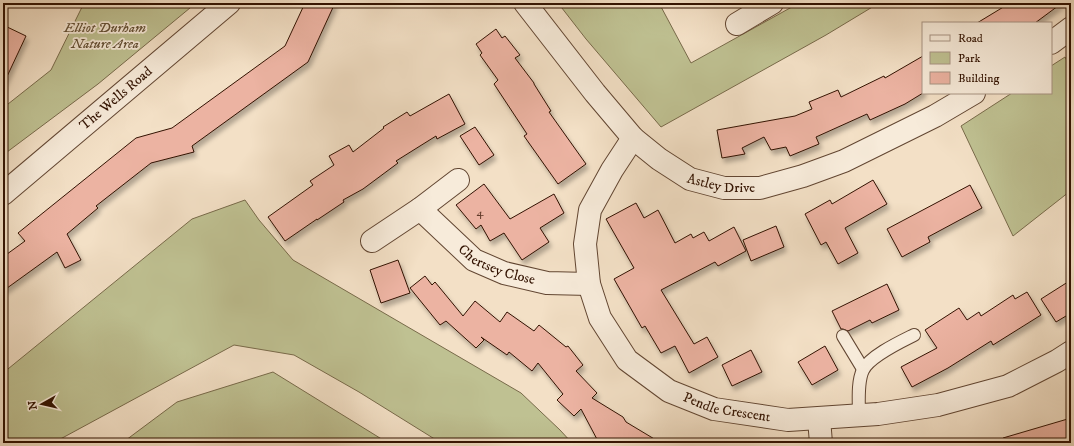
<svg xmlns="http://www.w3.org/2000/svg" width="1074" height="446" font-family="'IM FELL DW Pica',serif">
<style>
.green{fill:#bfc192;stroke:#786a4a}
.building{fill:#ecb3a2;stroke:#321201;filter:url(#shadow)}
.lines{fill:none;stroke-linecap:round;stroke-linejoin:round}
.service-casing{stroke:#624632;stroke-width:14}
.minor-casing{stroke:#624632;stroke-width:24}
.tertiary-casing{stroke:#624632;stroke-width:24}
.service{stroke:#f7ebda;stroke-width:12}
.minor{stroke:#f7ebda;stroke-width:22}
.tertiary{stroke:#f7ebda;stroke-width:22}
.labels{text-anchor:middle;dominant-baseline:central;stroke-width:3.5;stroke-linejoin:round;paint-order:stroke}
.number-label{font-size:12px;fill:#603a29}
.park-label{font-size:14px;font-style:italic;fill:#634f34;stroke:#f7ebda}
.street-label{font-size:14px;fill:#321201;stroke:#f7ebda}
</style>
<defs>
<filter id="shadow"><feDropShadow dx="2.5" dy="4.5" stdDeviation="2" flood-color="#0004"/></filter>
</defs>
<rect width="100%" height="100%" fill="#f3e0c6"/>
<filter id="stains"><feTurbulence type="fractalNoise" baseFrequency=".005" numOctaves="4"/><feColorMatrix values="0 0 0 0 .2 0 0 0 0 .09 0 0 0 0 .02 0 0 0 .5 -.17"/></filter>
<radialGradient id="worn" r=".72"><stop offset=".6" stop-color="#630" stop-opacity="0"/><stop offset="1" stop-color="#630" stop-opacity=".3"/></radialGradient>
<!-- green -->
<g class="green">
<path d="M84,3H196L98,84L3,155V108L51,70Z"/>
<path d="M558,3H659L691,63L799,3H879L826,35L661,127L586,39Z"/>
<path d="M1065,57L1071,68V189L1069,192L1013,236L961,126L1012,93H1051V66Z"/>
<path d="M245,200L259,220L293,260L521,393L560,430L572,443H441L359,392L294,355L234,345L53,443H3V373L192,219Z"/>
<path d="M273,372L388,443H122L177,402Z"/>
</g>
<!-- building -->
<g class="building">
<path d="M305,3H335L308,62L192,146L194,152L151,163L96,206L98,208L67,234L81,260L65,268L57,252L3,291V257L25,241L18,233L136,138L172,128L285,46Z"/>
<path d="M1010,3H1062L1035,23H977Z"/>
<path d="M3,25L26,36L3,85Z"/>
<path d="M496,29L502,38L505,36L520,55L515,58L534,83V84L551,111L549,112L586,164L558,184L524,136L527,134L494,84L498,80L480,55L482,53L476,44Z"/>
<path d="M923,56V93L905,104L870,120L867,114L816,137L819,144L790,156L786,147L771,150L764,137L742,148L745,154L722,158L717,130L795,116L812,109L809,102L838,90L841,97L884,76L885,78Z"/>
<path d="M449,94L465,124L437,139L436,136L396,161L398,163L363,189L343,200L344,202L317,220V219L285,241L268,217L313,185L310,181L334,165L329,156L349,145L353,152L384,128L383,127L407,112L410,116Z"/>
<path d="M475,127L494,155L479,165L460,136Z"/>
<path d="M873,180L887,204L845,228L858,253L838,264L826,242L821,245L805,214L830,200L832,204Z"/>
<path d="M484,184L510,219L554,194L564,213L540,228L549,242L522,260L504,233L490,241L481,225L476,229L456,205Z"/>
<path d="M970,185L982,208L928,237L930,242L902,257L887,229Z"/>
<path d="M636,203L644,218L658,210L675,243L691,234L693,238L704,232L709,241L734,227L746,251L718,266L715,262L661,290L694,344L707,337L718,357L689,373L675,346L661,353L645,326L642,328L614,279L634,268L606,219Z"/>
<path d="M776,226L784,247L751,261L743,240Z"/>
<path d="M398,260L410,293L381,303L370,270Z"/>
<path d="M425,276L432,285L435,282L463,316L475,301L500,322L507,312L534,331L539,325L566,347L568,346L583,365L576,371L597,393L592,398L623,417L626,422L661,443H599L581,409L574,416L557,400L563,394L538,363L532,371L509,352L507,355L481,337L484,340L476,348L446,321L440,325L410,288Z"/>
<path d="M1071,280V313L1056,322L1041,299Z"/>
<path d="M887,284L899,310L872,323L870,320L848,331L843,329H841L832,311Z"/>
<path d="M1027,292L1041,315L993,345L991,341L948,368L912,387L901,367L937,348L925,330L959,308L967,320L979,312L981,316L1013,295L1015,299Z"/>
<path d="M825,346L838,370L812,385L798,362Z"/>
<path d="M751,350L762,372L732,386L722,365Z"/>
<path d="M1071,418V443H1004L1003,438Z"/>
</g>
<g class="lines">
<defs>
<g id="service">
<path d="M843,336L863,369"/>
<path d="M859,416C859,402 857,382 863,370C870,356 900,342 914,335"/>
</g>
<g id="minor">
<path id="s1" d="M525,3L595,93L633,138L659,159L690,179L724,188H760L803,176L844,161L935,116L974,93"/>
<path d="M737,24L772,3"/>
<path d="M1051,43L1071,28"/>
<path id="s2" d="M633,138L612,170L590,210L585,244L589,284L600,318L627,360L669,391L714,409L788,420L878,414L938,405L1008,386L1057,361L1071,352"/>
<path id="s3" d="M420,209L474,260L504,273L547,283L589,284"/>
<path d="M372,241L420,209L458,180"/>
<path d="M819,419L821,443"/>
</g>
<g id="tertiary">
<path id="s4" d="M3,194L229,3"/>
</g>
</defs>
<!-- service casing -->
<use href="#service" class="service-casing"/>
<!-- minor casing -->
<use href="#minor" class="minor-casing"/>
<!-- tertiary casing -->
<use href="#tertiary" class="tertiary-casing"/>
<!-- service -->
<use href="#service" class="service"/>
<!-- minor -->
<use href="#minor" class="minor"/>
<!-- tertiary -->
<use href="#tertiary" class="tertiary"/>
</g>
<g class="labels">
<!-- number labels -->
<g class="number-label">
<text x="480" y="212">4</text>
</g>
<!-- park labels -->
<g class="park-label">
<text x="105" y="28">Elliot Durham<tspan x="105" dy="16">Nature Area</tspan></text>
</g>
<!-- street labels -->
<g class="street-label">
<text stroke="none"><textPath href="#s4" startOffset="148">The Wells Road</textPath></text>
<text stroke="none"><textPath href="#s1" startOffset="275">Astley Drive</textPath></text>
<text stroke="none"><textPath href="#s3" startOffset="97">Chertsey Close</textPath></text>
<text stroke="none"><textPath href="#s2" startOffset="357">Pendle Crescent</textPath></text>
</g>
</g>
<!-- margin -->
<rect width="1074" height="446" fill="none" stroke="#f3e0c6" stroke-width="16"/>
<rect x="4" y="4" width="1066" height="438" fill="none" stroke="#321201" stroke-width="2"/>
<rect x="8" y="8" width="1058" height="430" fill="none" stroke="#321201"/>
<!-- legend -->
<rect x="922" y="22" width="130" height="72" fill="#f7ebda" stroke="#a89483"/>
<rect x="930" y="35" width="20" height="6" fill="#f7ebda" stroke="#a89483"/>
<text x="958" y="42" font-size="12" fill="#321201">Road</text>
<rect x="930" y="52" width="20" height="12" fill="#bfc192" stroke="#a89483"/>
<text x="958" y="62" font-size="12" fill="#321201">Park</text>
<rect x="930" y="72" width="20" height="12" fill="#ecb3a2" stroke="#a89483"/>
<text x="958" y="82" font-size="12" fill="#321201">Building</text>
<!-- north arrow -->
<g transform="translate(42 404) rotate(262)" stroke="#f7ebda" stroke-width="3" paint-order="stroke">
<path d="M0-3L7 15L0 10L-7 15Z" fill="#321201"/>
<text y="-6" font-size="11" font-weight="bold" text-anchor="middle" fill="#321201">N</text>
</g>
<rect width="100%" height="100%" filter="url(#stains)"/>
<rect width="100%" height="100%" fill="url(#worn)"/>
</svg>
